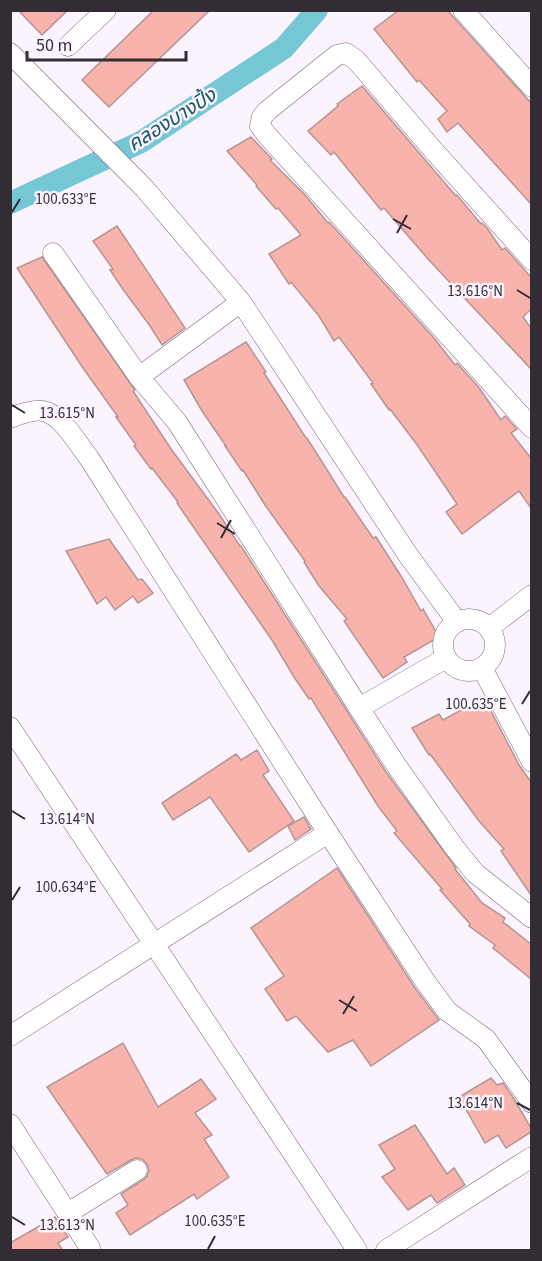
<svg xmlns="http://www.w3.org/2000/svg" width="542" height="1261" font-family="'Source Sans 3','Noto Sans Thai',sans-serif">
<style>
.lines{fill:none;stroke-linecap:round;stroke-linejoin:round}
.canal{stroke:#75c7d6;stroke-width:22}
.building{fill:#f9b3ad;stroke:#b49592;stroke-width:1.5}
.minor-casing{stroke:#77667b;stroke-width:21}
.minor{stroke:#fff;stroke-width:20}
.ticks{fill:none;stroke:#332c35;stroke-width:2}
.labels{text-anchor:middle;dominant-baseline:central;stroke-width:5;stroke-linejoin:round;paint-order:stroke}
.water-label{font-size:20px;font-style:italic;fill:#135964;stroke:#fbf3fd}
.ticks-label{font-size:15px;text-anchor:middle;fill:#332c35;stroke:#fbf3fd;stroke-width:5;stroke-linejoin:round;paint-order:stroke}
</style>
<rect width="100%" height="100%" fill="#fbf3fd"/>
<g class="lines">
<!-- canal -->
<path class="canal" d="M10,203L141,142L284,48L317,10"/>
</g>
<!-- building -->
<g class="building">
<path d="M18,10H68L42,35Z"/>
<path d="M154,10H210L109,107L82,80Z"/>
<path d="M399,10H447L531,103V204L458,123L447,132L438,119L447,111L419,80L417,82L374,29Z"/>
<path d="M362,86L456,196L457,195L481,224L482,223L487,228L502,250L505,248L531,277V309L523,317L531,328V369L428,259L384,208L381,210L334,152L331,155L308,131L338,106L337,104Z"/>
<path d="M251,137L272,159L270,160L305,195L328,223L329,222L434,338L455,365L457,363L480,389L501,420L505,416L517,429L511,433L531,458V508L519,491L462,534L446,512L457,504L418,446L390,409L389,410L371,384L373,383L339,337L334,341L319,316L291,282L289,284L269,254L301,235L278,208L276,209L256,186L257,185L227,151Z"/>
<path d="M117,226L185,328L162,345L150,326L122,288L110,270L113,269L93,241Z"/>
<path d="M42,257L135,390L133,391L171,449L219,514L240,546H241L386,772L456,868L455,869L482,903L505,918L503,922L531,944V979L493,948L495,945L469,926L470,924L440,890L442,889L394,833L397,831L378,806L311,698L309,699L294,677L272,640L192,525L177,503L178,502L152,468L151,469L134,446L136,445L116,417H118L83,368L17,268Z"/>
<path d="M246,342L266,372L264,373L306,438H307L344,497H345L373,538L376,537L401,576L421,611L423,609L439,637L404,657L407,662L383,678L344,621L347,619L319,586L304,562L305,561L265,505L243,470L242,471L225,446H226L202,411L184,380Z"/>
<path d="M109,539L138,580L142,579L153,593L138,603L133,596L115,610L106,597L97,604L66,551Z"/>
<path d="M483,698L491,711L519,765L531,782V895L501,851L504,849L479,821L430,754L429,755L412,728L439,714L443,720Z"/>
<path d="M257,750L269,771L263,775L294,821L249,852L210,797L173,820L162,803L236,754L241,760Z"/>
<path d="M304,817L311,829L295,840L288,826Z"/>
<path d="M337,868L415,988L439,1020L371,1066L353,1040L328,1052L296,1016L287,1021L265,989L284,976L251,928Z"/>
<path d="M123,1043L158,1107L201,1079L216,1099L195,1113L212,1135L204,1139L229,1177L197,1199L194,1194L130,1235L116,1213L128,1205L121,1194L143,1180L147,1176L149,1170L147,1164L142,1159L136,1158L131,1160L107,1174L47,1087Z"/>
<path d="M491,1078L497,1085L503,1083L514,1099L531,1128V1132L506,1148L498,1135L485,1143L459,1097Z"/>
<path d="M415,1125L447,1174L454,1168L465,1185L437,1203L431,1195L408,1210L382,1177L395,1169L379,1145Z"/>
<path d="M55,1217L68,1237L58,1243L63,1251H10V1243Z"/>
</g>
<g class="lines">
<defs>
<g id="minor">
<path d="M463,10L532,87"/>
<path d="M68,46L106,10"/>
<path d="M10,53L145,189L241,302L408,555L457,622"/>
<path d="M53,253L139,377L177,422L359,708L446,658"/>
<path d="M532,260L434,151L356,60L346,53L337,55L267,111L262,117L260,126L266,134L532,428"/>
<path d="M139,377L241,302"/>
<path d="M10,418C20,414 37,408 47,412C64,419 78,444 89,458L328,833L425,981L447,1011L486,1039L532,1103"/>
<circle cx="469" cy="645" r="26"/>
<path d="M489,628L532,595"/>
<path d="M482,668L532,762"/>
<path d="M359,708L396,765L454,847L475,873L532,918"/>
<path d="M10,727L357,1250"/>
<path d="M10,1036L328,833"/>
<path d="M10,1124L90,1248"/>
<path d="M68,1213L137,1170"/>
<path d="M386,1250L532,1157"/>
</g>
</defs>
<!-- minor casing -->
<use href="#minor" class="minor-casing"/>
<!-- minor -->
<use href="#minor" class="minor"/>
</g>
<!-- ticks -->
<path class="ticks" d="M12,212L20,199M393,219L411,229M397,233L407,215M517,290L530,298M12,405L25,413M217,523L235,534M221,538L231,520M522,704L530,691M12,811L25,819M12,900L20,887M339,1000L357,1011M343,1014L354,996M517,1103L530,1110M12,1217L25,1225M208,1249L215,1236"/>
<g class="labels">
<!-- water labels -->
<g class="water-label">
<text transform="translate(172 120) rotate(-32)">คลองบางปิ้ง</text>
</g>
</g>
<g class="ticks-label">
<text x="66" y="204">100.633°E</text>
<text x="475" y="296">13.616°N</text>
<text x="67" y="418">13.615°N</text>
<text x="476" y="709">100.635°E</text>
<text x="67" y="824">13.614°N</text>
<text x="66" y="892">100.634°E</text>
<text x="475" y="1108">13.614°N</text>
<text x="215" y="1226">100.635°E</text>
<text x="67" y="1230">13.613°N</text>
</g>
<!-- border -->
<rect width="542" height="1261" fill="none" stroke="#332c35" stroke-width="24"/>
<!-- scale -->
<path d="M27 51v9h159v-9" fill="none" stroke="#332c35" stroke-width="3"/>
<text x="36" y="51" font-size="18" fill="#332c35" stroke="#fbf3fd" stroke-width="4.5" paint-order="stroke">50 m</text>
</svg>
